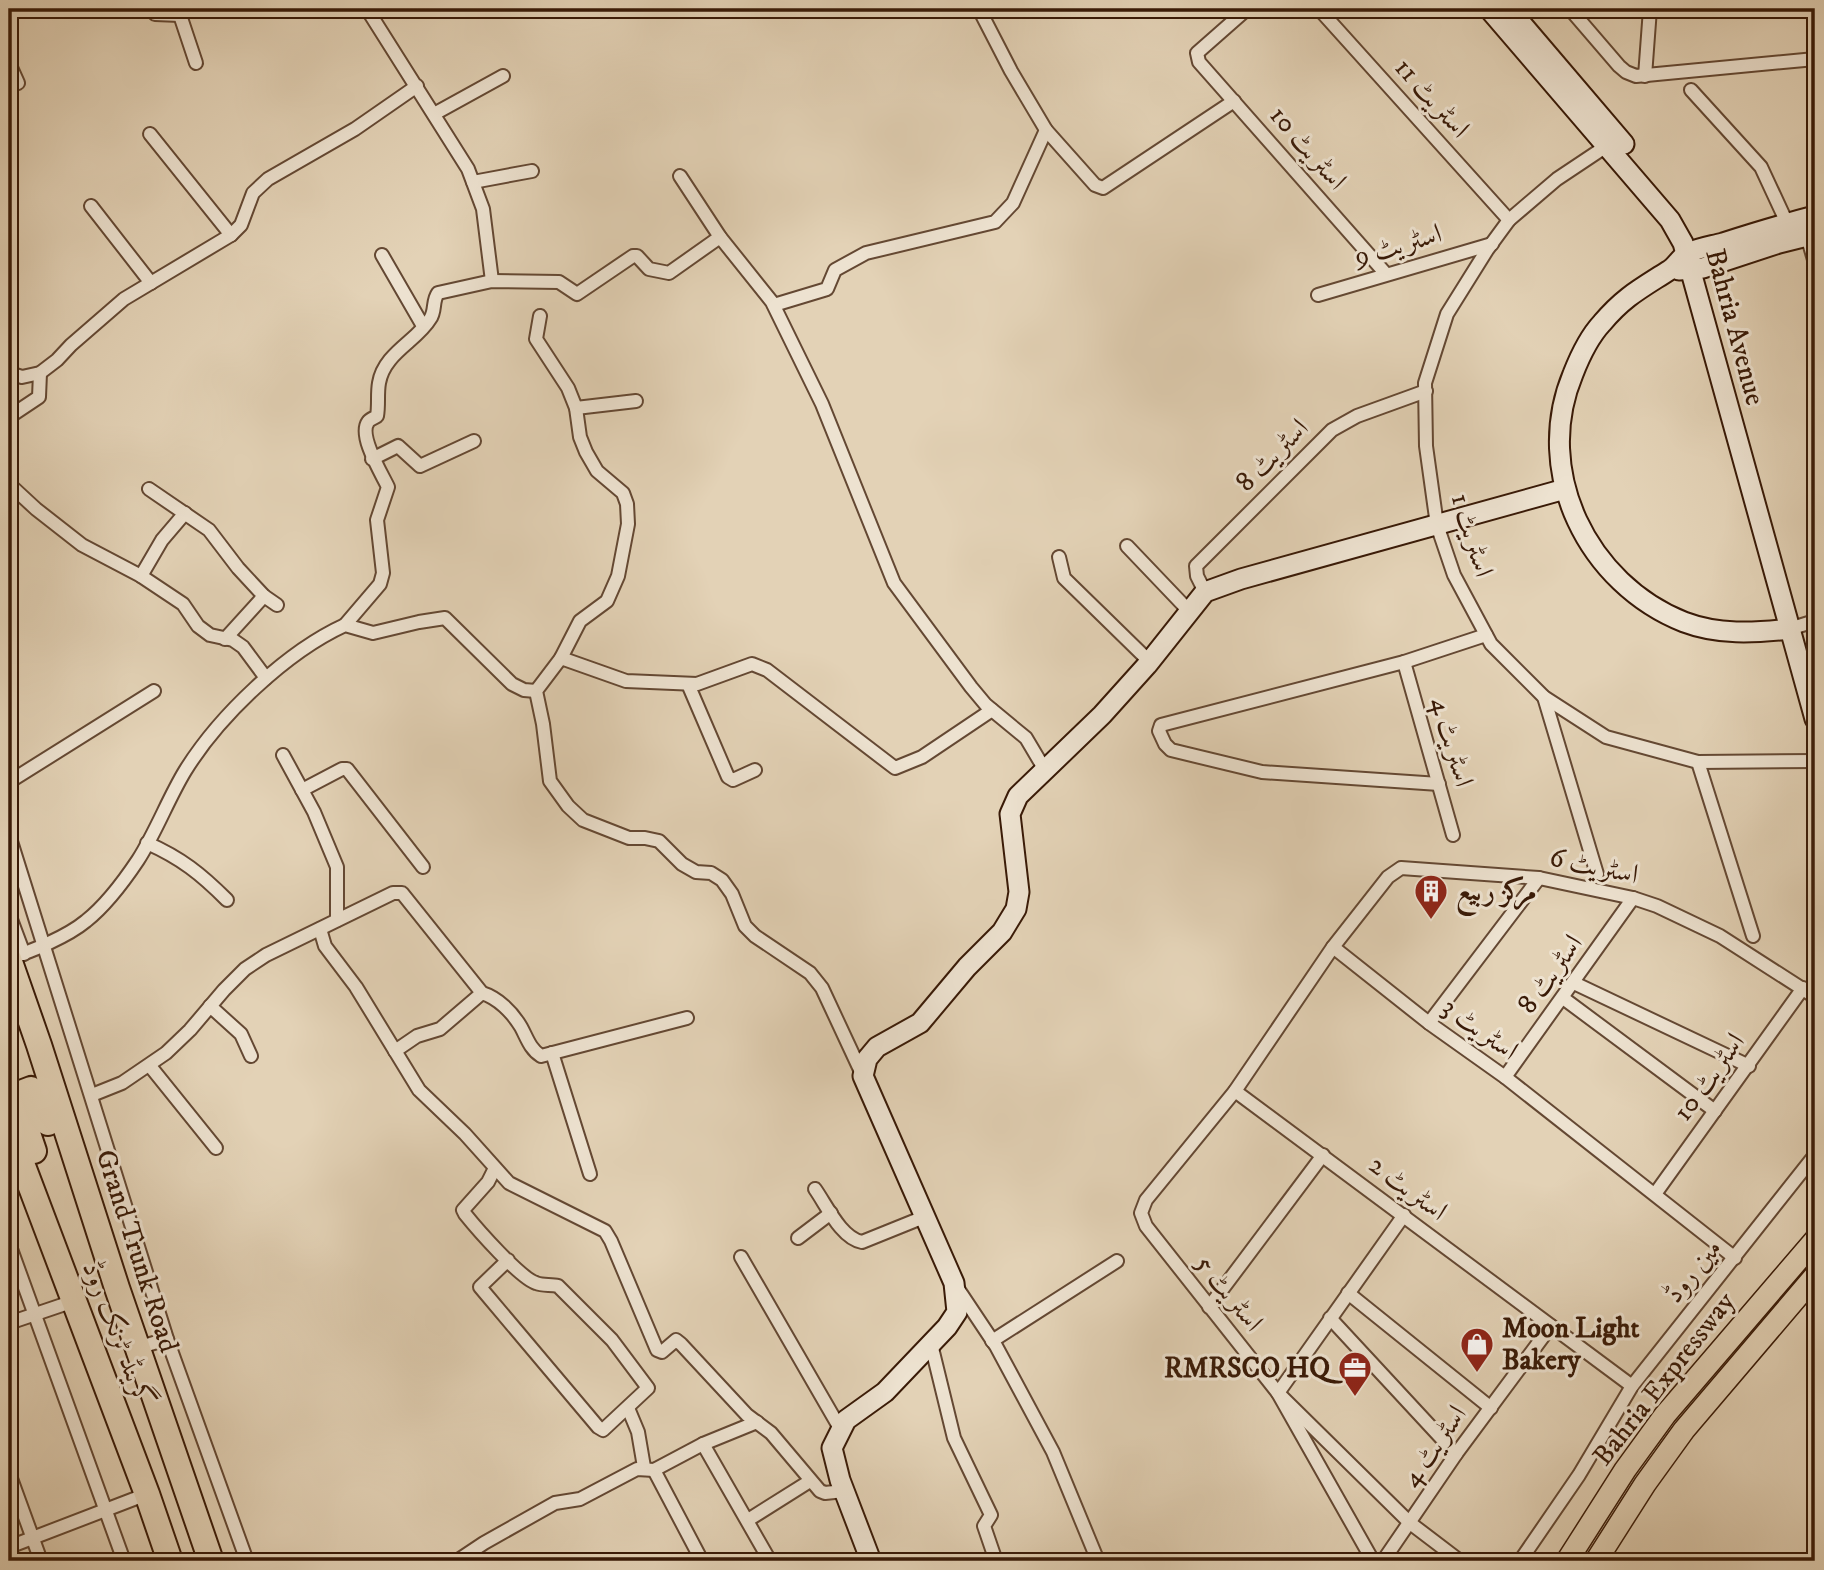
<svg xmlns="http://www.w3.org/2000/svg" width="1824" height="1570" font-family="'IM FELL DW Pica',Amiri,serif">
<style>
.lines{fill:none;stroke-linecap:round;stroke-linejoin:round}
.street-casing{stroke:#644833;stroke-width:16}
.secondary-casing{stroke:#391a07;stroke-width:23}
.primary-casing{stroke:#391a07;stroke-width:24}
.highway-casing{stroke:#391a07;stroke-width:28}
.street{stroke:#ede2d0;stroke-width:12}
.secondary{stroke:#ede2d0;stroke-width:19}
.primary{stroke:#e3d2b6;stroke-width:21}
.highway{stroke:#e3d2b6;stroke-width:24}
.labels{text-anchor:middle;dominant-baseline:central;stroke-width:6;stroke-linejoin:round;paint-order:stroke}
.street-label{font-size:28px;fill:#391a07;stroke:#ede2d0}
.poi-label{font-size:28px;font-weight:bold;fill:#391a07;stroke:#ede2d0;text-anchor:start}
</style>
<rect width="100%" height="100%" fill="#e3d2b6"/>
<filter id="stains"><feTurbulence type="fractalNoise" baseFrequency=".00286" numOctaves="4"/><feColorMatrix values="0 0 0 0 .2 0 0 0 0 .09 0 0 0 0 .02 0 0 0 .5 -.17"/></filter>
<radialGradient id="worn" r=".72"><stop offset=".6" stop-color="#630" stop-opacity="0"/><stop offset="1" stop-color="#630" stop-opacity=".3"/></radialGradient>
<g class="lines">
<defs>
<g id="street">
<path d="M151,9L155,14L180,15L189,9"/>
<path d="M367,9L468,169L483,209L492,281"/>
<path d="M979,9L1011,71L1046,130L1095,185L1103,188L1234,101"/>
<path d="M1247,9L1197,53L1199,62L1386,274"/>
<path d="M1319,9L1509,220"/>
<path d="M1570,9L1619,66L1626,72L1636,76L1815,59"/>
<path d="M180,15L196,63"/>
<path d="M9,63L18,83L9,86"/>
<path d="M1645,76L1650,9"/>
<path d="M1691,90L1761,167L1787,223"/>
<path d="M434,114L503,76"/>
<path d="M150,134L231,235"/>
<path d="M1608,145L1557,179L1509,220L1487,250L1447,314L1425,383L1426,446L1437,525L1454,575L1491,644L1544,697L1606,737L1698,762L1815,761"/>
<path d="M680,176L720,237L772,302L822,404L894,583L971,687L986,705L1026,738L1045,770"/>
<path d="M473,182L532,171"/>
<path d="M91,206L151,283"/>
<path d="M1807,236L1815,263"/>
<path d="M382,255L423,326"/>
<path d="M1318,295L1492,244"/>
<path d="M774,305L827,289L835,270L866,253L995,222L1013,203L1046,130"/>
<path d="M540,316L536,339L568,388L576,408L580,437L586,452L597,471L623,493L627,504L628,524L618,576L607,601L580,621L561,658L536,691L543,724L550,781L568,806L583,820L629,838H645L659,841L682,864L696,872L711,873L722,880L732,894L745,926L755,936L810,973L822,988L863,1076"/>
<path d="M9,373L22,377L40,373L57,360L71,345L124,299L231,235L241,225L253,193L268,179L355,129L417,86"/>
<path d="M576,408L636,401"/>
<path d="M9,417L39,397L40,373"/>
<path d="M372,459L398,446L420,466L474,441"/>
<path d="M9,484L36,509L82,545L141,576L183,604L198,626L210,635L233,640L243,647L266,678"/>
<path d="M149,489L209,530L238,568L264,596L277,605"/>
<path d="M1127,546L1190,612"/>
<path d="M1059,557L1064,578L1150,662"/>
<path d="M141,576L162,540L185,513"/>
<path d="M1205,592L1197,576L1196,566L1332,430L1357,416L1426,391"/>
<path d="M345,625L380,584L383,573L377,520L388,487C382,474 358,436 368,422C370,419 374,418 377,416C379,405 377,394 379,383C384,353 417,341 430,319C436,311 432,301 438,293L492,281L559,282L577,294L633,256H637L649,269L669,273L720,237"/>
<path d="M1789,629L1815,621"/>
<path d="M225,639L264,596"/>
<path d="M561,658L626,681L697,684L752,664L767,670L895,768L922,757L992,710"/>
<path d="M1404,662L1453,835"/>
<path d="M688,684L728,777L733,780L755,770"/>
<path d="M1544,697L1597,874"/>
<path d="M283,755L314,812L337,867V920"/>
<path d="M1698,762L1753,936"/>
<path d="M9,782L154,691"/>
<path d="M1439,784L1262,772L1171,750L1165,744L1159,731L1161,725L1404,662L1486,635"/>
<path d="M302,790L342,769H347L423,867"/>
<path d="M9,835L167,1339L247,1561"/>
<path d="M147,843C181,858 201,874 227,900"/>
<path d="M9,914L24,954"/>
<path d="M320,929L325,946L356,987L419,1090L465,1134L509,1183L605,1231L611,1241L657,1350L662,1352L676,1340L681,1344L747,1415L771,1433L820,1491L825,1493L844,1491"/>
<path d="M1333,947L1429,1023L1505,1077L1735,1258"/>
<path d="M9,958C31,952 68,936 86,921C105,906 124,881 138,860C156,832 168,799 185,771C219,716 286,652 345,625L373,633L419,622L445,618L512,684L524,690L536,691"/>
<path d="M1574,983L1749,1066"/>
<path d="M1563,998L1715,1111"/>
<path d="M210,1006L241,1034L251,1056"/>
<path d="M1429,1023L1539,878"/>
<path d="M395,1051L417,1036L440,1029L482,993"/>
<path d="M552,1053L590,1174"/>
<path d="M150,1066L216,1148"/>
<path d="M1505,1077L1633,898"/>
<path d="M1235,1091L1632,1386"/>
<path d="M92,1095L122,1083L166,1053L190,1030L224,990L245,969L266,955L393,893H402L482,993C498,998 512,1012 521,1027C527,1038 530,1049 541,1056L687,1018"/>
<path d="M495,1168L488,1182L463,1210L465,1214C477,1229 520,1278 536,1283C543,1286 551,1284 558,1286L612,1340L648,1388L603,1430L598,1427L480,1287L508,1260"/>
<path d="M815,1189C827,1206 841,1238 862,1242L924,1217"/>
<path d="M1655,1194L1803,988"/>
<path d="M798,1238L831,1213"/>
<path d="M11,1249L124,1561"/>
<path d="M741,1257L841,1430"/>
<path d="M958,1289L996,1346L1053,1452L1098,1561"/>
<path d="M1348,1293L1491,1408"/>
<path d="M1209,1307L1323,1155"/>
<path d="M1330,1318L1456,1454"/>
<path d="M9,1323L74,1301"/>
<path d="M992,1341L1117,1261"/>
<path d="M931,1344L954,1438L991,1515L984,1526L996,1561"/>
<path d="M137,1348L167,1339"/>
<path d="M628,1408L638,1432L644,1467"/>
<path d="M757,1422L703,1444L770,1561"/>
<path d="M654,1470L702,1561"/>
<path d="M9,1473L41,1561"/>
<path d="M748,1520L810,1481"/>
<path d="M9,1547L147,1494"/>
<path d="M457,1561L484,1543L555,1503L580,1499L637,1469L654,1470L703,1444"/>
<path d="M1373,1561L1278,1393L1404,1215"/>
<path d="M1383,1561L1456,1454L1551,1326"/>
<path d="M1460,1561L1410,1523L1278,1393L1146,1226L1141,1213L1146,1200L1235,1091L1333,947L1388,877L1401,868L1539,878L1633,898L1657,906L1720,936L1815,997"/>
<path d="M1520,1561L1579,1475L1632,1386L1815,1155"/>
</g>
<g id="secondary">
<path d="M1489,9L1670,220L1683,243L1815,719"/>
<path d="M1509,9L1624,144"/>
<path d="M1679,270L1703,268L1779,243L1815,234"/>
<path d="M1789,629C1754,633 1718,635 1684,622C1588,584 1532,472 1573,374C1580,356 1589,337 1602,323C1624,297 1640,289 1668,271C1676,267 1680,257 1688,253C1698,248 1712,246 1723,243C1754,233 1784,224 1815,216"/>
<path d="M871,1561L840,1480L832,1448L846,1420L885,1392L947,1327L957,1312L954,1283L863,1076L867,1059L877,1047L920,1023L967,967L1002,932L1016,909L1019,892L1010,814L1018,796L1102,715L1147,665L1205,592L1241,579L1565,489"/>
</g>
<g id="primary">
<path d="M1567,1561L1625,1470L1665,1415L1815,1240"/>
<path d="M1596,1561L1645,1484L1684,1430L1815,1276"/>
</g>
<g id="highway">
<path d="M9,959L39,1045L117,1288L211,1561"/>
<path d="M9,1129L147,1494L170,1561"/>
<path d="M34,1151L17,1101L18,1094L31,1089L37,1094L48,1123"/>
</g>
</defs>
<!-- street casing -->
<use href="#street" class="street-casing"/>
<!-- secondary casing -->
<use href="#secondary" class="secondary-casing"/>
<!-- primary casing -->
<use href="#primary" class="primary-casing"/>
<!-- highway casing -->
<use href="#highway" class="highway-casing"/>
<!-- street -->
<use href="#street" class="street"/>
<!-- secondary -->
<use href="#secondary" class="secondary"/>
<!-- primary -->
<use href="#primary" class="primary"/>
<!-- highway -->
<use href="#highway" class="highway"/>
</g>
<!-- icons -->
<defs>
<symbol id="building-pin" viewBox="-11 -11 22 30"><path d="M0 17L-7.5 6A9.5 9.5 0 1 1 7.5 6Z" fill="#8f2418" stroke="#ede2d0"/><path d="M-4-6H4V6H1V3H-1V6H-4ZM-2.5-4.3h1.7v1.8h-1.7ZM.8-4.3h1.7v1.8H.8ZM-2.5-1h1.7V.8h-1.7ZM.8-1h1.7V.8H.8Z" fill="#fff"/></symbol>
<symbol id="shop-pin" viewBox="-11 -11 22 30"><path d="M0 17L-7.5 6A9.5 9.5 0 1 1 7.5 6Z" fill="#8f2418" stroke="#ede2d0"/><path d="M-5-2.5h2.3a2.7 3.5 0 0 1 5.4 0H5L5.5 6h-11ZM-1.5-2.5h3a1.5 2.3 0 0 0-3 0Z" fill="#fff"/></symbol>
<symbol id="office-pin" viewBox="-11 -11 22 30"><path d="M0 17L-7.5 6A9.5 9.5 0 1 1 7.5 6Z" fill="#8f2418" stroke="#ede2d0"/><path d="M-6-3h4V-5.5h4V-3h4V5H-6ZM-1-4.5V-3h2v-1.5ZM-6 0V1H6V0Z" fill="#fff"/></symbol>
</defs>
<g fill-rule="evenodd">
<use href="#building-pin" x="1412" y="872" width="38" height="52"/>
<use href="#shop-pin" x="1458" y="1325" width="38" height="52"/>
<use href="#office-pin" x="1336" y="1349" width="38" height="52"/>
</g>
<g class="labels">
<!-- street labels -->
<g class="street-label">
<text transform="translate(1432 98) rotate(48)">اسٹریٹ 11</text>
<text transform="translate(1308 148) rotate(49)">اسٹریٹ 10</text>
<text transform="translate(1398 245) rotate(-16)">اسٹریٹ 9</text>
<text transform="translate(1735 327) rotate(75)">Bahria Avenue</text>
<text transform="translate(1272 455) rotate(-45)">اسٹریٹ 8</text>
<text transform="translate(1472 535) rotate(73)">اسٹریٹ 1</text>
<text transform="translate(1452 742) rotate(74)">اسٹریٹ 4</text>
<text transform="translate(1594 866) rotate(12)">اسٹریٹ 6</text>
<text transform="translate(1550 974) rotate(-54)">اسٹریٹ 8</text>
<text transform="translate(1480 1029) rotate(36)">اسٹریٹ 3</text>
<text transform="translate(1709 1077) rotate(-54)">اسٹریٹ 10</text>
<text transform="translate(1408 1188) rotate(37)">اسٹریٹ 2</text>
<text transform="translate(137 1251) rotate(72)">Grand Trunk Road</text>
<text transform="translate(1693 1271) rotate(-51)">مین روڈ</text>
<text transform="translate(1229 1293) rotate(51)">اسٹریٹ 5</text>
<text transform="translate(118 1334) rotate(69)">گرینڈ ٹرنک روڈ</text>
<text transform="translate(1664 1379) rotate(-52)">Bahria Expressway</text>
<text transform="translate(1434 1446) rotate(-55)">اسٹریٹ 4</text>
</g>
<!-- poi labels -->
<g class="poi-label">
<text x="1456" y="891">مرکز ربیع</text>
<text x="1502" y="1328">Moon Light<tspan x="1502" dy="32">Bakery</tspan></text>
<text x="1330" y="1368" text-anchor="end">RMRSCO HQ</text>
</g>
</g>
<!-- margin -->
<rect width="1824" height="1570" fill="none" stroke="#e3d2b6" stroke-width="35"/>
<rect x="10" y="10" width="1803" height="1549" fill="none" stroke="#391a07" stroke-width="3.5"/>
<rect x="18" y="18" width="1789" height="1535" fill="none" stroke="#391a07" stroke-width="2"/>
<rect width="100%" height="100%" filter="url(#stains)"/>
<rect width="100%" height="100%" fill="url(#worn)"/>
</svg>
